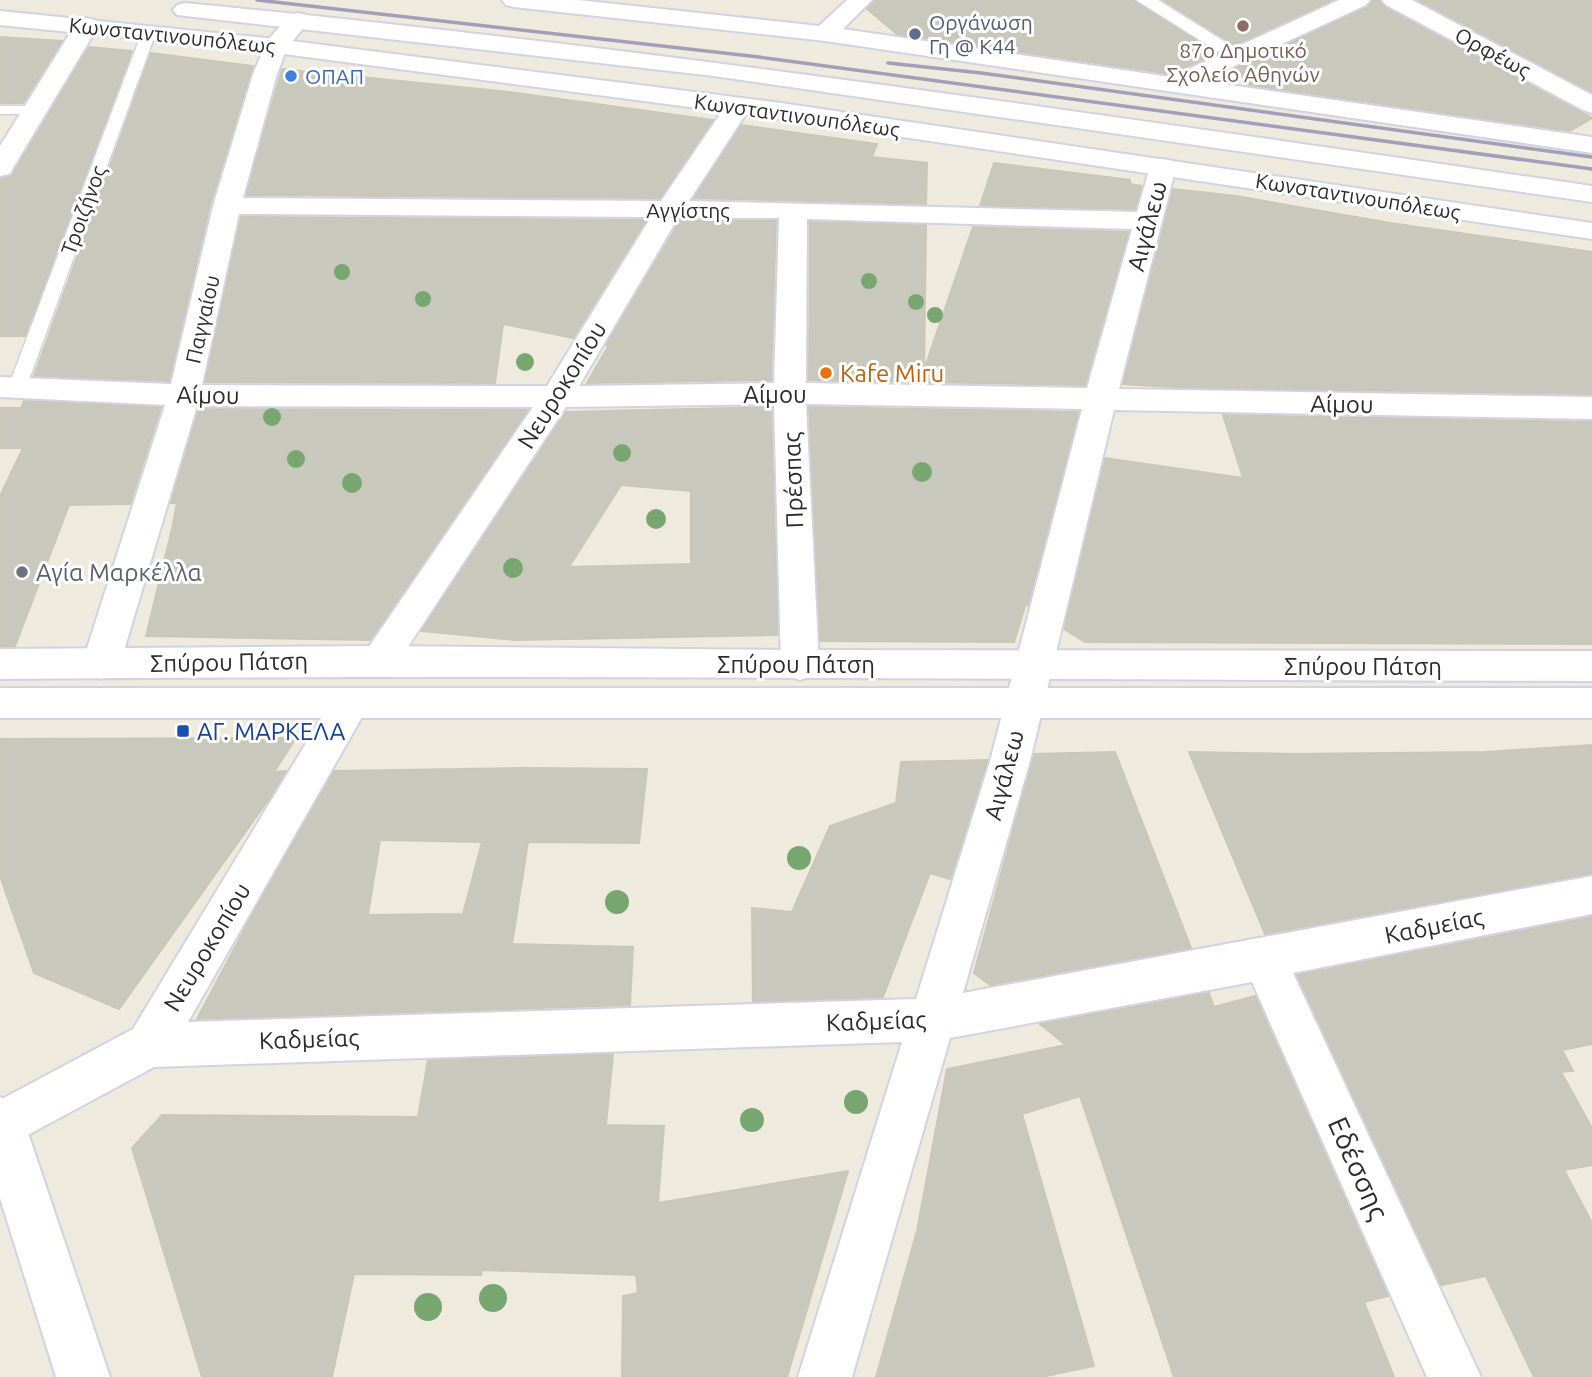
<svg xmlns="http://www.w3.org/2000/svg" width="1592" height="1377" font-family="Ubuntu,sans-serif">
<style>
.building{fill:#c9c8bc;stroke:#cac7b7;stroke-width:2;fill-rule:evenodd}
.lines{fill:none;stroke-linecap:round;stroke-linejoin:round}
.service-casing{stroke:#d3d2e5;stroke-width:3}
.pedestrian-casing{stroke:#d3d2e5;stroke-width:3}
.minor-casing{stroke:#d3d2e5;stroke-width:4}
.tertiary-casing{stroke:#d3d2e5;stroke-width:4}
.secondary-casing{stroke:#d3d2e5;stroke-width:4}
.service{fill:#fff;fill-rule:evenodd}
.pedestrian{fill:#fff;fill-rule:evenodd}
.minor{fill:#fff;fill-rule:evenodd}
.tertiary{fill:#fff;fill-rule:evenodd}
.secondary{fill:#fff;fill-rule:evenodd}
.rail{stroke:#a19fb7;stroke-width:3.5}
.tree{fill:#78a670}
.education-dot{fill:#8d6e63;stroke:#fff;stroke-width:2.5}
.service-dot{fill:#5c6f8a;stroke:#fff;stroke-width:2.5}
.shop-dot{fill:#3f7fe0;stroke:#fff;stroke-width:2.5}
.food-dot{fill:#e8710a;stroke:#fff;stroke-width:2.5}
.worship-dot{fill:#6b7280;stroke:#fff;stroke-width:2.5}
.transit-dot{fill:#1a4fb4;stroke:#fff;stroke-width:2.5}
.labels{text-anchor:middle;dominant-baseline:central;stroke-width:6;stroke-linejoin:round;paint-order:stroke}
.far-service-label{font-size:21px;fill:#4e5e75;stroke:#fff;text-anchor:start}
.far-street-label{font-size:21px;fill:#2c2c2c;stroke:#fff}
.far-education-label{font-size:21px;fill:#785e54;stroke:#fff}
.far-shop-label{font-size:21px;fill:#366cbe;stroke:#fff;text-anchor:start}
.street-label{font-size:24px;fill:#2c2c2c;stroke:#fff}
.food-label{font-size:24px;fill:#c56008;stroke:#fff;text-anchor:start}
.worship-label{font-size:24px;fill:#5b616d;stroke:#fff;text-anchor:start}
.transit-label{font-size:24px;fill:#164399;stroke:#fff;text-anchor:start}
.near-street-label{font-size:28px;fill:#2c2c2c;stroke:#fff}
</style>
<rect width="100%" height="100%" fill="#eeeadd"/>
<!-- building -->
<g class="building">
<path d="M875,0H1134L1216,53L1171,74L897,34L867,9Z"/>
<path d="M1163,0H1333L1235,45Z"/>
<path d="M1373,0H1379L1385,7L1592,118L1570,131L1249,85L1235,68L1367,7Z"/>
<path d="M1418,0H1592V92Z"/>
<path d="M0,37L62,41L23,103H0Z"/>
<path d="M89,47L132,51L25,336H0V178L12,175Z"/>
<path d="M151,53L253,66L210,205L169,381L34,376Z"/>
<path d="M282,69L509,92L713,120L660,198L246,195Z"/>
<path d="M741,125L877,144L872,157L927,163L926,204L694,198Z"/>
<path d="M994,163L1130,180V184L1142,186L1135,209L980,206Z"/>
<path d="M1173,189L1236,196L1390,223L1592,252V394L1190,388L1123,384Z"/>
<path d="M241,217L646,220L573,338L503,324L495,383L205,382Z"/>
<path d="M680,221H776L771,380L587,383L609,345H606Z"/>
<path d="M810,222L926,225L924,370L973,227L1129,232L1085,385L809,380Z"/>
<path d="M24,401L161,407L130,504L69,505L15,646H0V496L23,448H0V408H21Z"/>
<path d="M771,407L778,635L516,640L421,631L566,412ZM621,485L691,491V564L569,567Z"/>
<path d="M809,407L1079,412L1028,605L1026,603L1014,642L820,641Z"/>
<path d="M199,409L528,410L370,640L146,636L172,529L177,503H171Z"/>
<path d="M1223,415L1592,422V644L1085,642L1064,629L1105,458L1243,478Z"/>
<path d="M296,738L274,772L286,771L271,796L119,1009L34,973L0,876V739Z"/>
<path d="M1592,745V874L1265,934L1189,752L1295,754L1485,752Z"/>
<path d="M1115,752L1191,948L990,985L974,973L1034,754Z"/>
<path d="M988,760L950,879L930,873L883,997L753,1002L752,908L792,912L830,826L896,803L901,762Z"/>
<path d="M524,768L647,769L639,843L528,842L512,944L633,947L630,1005L197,1019L252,915L334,771ZM380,840L482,842L463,914L368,915Z"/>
<path d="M1592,917V1044L1562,1050L1573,1071L1561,1072L1592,1128V1165L1564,1170L1592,1223V1377H1534L1486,1276L1441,1285L1297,975Z"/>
<path d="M1209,993L1214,1007L1255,996L1388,1296L1364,1302L1394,1377H1174L1080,1096L1022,1114L1094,1366L1041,1377H876L917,1231L947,1069L1066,1045L1040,1024Z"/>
<path d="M613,1054L606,1125L664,1126L658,1203L848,1171L787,1377H622L623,1296L638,1293L636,1275L482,1270L481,1275L354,1274L332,1377H202L132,1148L162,1115L418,1117L428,1060Z"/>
</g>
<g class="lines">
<defs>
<g id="service">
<path d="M149,28L156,32L26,388L23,392H11L8,388L142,32Z"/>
<path d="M0,106H36L43,110L36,114H0Z"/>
</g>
<path id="pedestrian" d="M1136,0H1158L1246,55L1237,61L1230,59Z"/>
<g id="minor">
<path d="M502,0H578L819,26L847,0H872L843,29L1171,77L1339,0H1370L1366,5L1202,81L1592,137V153L825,41L514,7L506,5Z"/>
<path d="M1382,0H1412L1592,95V113L1583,110L1386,5Z"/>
<path d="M298,13L306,15L310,20L287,48L277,74L243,198L661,201L729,101L738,98L747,101L751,106L689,201L1137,212L1150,167L1153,161L1163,159L1173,161L1176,167L1119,389L1592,397V419L1114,410L1030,761L963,993L1592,876V914L1293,973L1481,1377H1427L1252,982L950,1038L852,1377H798L902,1042L154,1067L0,1150V1100L133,1029L337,692L351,688L365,692L370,703L188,1022L916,999L990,761L1082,409L806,404L819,665L813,675L800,680L787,675L781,665L774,404L566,407L392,671L379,676L366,671L360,661L366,651L533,407L197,406L120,664L114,674L101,679L88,674L82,664L165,405L0,397V377L171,384L213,206L253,74L267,41L290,15ZM239,214L651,217L547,386L202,385ZM678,218H779L774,383L579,386ZM807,219L1132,229L1087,388L806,383Z"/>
<path d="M87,18L95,20L99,25L13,168L10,174L0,176V146L75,25L79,20Z"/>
</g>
<g id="tertiary">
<path d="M379,646L800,650L1592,651V681C1061,680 531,674 0,679V649Z"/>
<rect x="0" y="688" width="1592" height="30"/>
<path d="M0,1097L17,1104L24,1121L110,1377H56L0,1198Z"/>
</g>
<g id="secondary">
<path d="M185,3C656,48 1124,118 1592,186V202L714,76L177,15L173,10L177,5Z"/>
<path d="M0,11L276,39L781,103L1592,223V239L781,119L276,53L0,25Z"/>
</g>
</defs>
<!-- service casing -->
<use href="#service" class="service-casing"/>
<!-- pedestrian casing -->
<use href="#pedestrian" class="pedestrian-casing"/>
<!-- minor casing -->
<use href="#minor" class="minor-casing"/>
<!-- tertiary casing -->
<use href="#tertiary" class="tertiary-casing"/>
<!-- secondary casing -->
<use href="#secondary" class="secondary-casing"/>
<!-- service -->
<use href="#service" class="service"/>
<!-- pedestrian -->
<use href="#pedestrian" class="pedestrian"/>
<!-- minor -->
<use href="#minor" class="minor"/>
<!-- tertiary -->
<use href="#tertiary" class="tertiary"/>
<!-- secondary -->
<use href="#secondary" class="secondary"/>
<!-- rail -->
<g class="rail">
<path d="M257,0L759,57L1592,169"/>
<path d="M888,63L981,73L1592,157"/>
</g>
</g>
<!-- trees -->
<g class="tree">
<circle cx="342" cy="272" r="8"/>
<circle cx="869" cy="281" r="8"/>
<circle cx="423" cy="299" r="8"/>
<circle cx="916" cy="302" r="8"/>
<circle cx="935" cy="315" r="8"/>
<circle cx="525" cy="362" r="9"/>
<circle cx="272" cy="417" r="9"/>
<circle cx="622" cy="453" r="9"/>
<circle cx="296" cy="459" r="9"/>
<circle cx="922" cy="472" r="10"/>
<circle cx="352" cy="483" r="10"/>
<circle cx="656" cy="519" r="10"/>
<circle cx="513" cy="568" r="10"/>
<circle cx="799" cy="858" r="12"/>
<circle cx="617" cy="902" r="12"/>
<circle cx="856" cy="1102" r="12"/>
<circle cx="752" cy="1120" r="12"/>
<circle cx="493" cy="1298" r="14"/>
<circle cx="428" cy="1307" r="14"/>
</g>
<!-- markers -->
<circle class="education-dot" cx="1243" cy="26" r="7"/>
<circle class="service-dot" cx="915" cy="34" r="7"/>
<circle class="shop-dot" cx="291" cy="76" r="7"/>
<circle class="food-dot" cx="826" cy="373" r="7"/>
<circle class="worship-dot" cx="22" cy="572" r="7"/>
<rect class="transit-dot" x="176" y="724" width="14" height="14" rx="3.5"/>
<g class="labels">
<!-- far-service labels -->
<g class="far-service-label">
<text x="929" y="22">Οργάνωση<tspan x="929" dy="24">Γη @ Κ44</tspan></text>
</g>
<!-- far-street labels -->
<g class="far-street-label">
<text transform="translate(172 35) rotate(6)">Κωνσταντινουπόλεως</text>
<text transform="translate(1493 52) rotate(28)">Ορφέως</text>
<text transform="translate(797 115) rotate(8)">Κωνσταντινουπόλεως</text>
<text transform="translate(1358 196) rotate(9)">Κωνσταντινουπόλεως</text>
<text transform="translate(83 210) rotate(-70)">Τροιζήνος</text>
<text x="688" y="210">Αγγίστης</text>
<text transform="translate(202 319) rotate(-77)">Παγγαίου</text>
</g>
<!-- far-education labels -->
<g class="far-education-label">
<text x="1243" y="50">87ο Δημοτικό<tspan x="1243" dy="24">Σχολείο Αθηνών</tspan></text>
</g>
<!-- far-shop labels -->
<g class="far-shop-label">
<text x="305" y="76">ΟΠΑΠ</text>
</g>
<!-- street labels -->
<g class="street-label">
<text transform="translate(1147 226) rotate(-75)">Αιγάλεω</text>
<text transform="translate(562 385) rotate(-58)">Νευροκοπίου</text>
<text x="775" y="394">Αίμου</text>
<text transform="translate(208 395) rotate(1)">Αίμου</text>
<text transform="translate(1342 404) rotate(1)">Αίμου</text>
<text transform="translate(793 480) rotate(-92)">Πρέσπας</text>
<text transform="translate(229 662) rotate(-1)">Σπύρου Πάτση</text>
<text x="796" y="664">Σπύρου Πάτση</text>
<text x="1363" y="666">Σπύρου Πάτση</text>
<text transform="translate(1004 775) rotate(-75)">Αιγάλεω</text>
<text transform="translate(1434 926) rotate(-11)">Καδμείας</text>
<text transform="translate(207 947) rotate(-59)">Νευροκοπίου</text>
<text transform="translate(876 1021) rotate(-2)">Καδμείας</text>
<text transform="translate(309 1039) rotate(-2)">Καδμείας</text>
</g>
<!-- food labels -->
<g class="food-label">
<text x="840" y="373">Kafe Miru</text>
</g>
<!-- worship labels -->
<g class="worship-label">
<text x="36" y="572">Αγία Μαρκέλλα</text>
</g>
<!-- transit labels -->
<g class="transit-label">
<text x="197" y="731">ΑΓ. ΜΑΡΚΕΛΑ</text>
</g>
<!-- near-street labels -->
<g class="near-street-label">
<text transform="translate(1359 1168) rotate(66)">Εδέσσης</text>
</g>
</g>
</svg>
